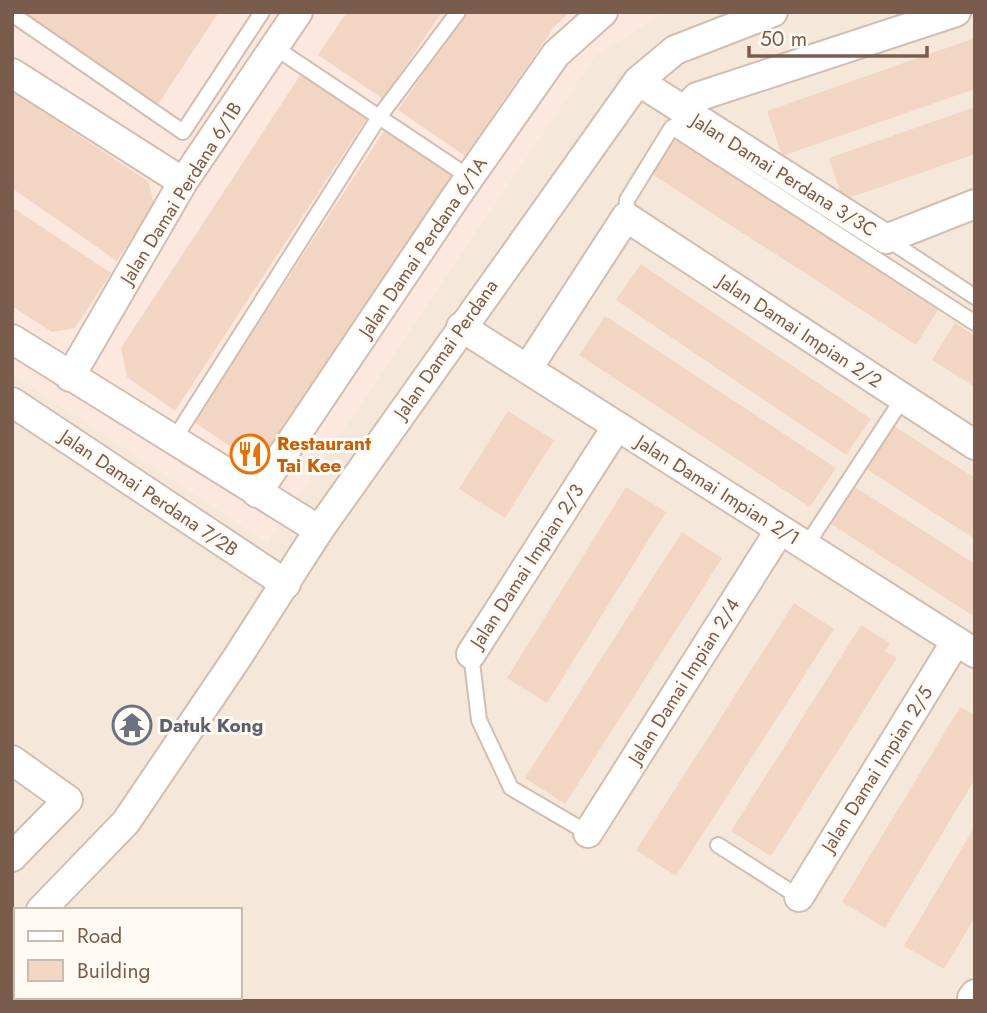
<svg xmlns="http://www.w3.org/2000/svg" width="987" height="1013" font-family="Jost,sans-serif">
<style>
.residential{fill:#f5e8da;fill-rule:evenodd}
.commercial{fill:#fde8e0}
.building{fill:#f3d5c3}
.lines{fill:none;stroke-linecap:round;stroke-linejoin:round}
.service-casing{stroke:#d1beb0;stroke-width:18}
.minor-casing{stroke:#d1beb0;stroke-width:32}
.service{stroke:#fff;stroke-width:14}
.minor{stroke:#fff;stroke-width:28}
.labels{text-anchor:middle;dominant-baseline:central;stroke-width:6;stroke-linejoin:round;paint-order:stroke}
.street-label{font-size:19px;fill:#7a5c4d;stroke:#fffaf3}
.food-label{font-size:19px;font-weight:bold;fill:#c56008;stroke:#fffaf3;text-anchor:start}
.worship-label{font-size:19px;font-weight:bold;fill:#5b616d;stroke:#fffaf3;text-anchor:start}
</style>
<rect width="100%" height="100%" fill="#fdf6ec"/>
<!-- residential -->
<path class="residential" d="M666,12H975V1001H12V373L267,542L595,55ZM16,910H240V997H16Z"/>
<!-- commercial -->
<path class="commercial" d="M12,12H666L595,55L267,542L12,373Z"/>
<!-- building -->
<g class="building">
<path d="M16,12H219L155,109Z"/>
<path d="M347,12H442L383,99L318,55Z"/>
<path d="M466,12H570L554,27L465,156L398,110Z"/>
<path d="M975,38V89L782,156L767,111Z"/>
<path d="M303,71L369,115L175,411L127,377L121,348Z"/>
<path d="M12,91L149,182L154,205L117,261L12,188Z"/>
<path d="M975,107V154L843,200L829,158Z"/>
<path d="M386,128L454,173L282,434L269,452L245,456L194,422Z"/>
<path d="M674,135L940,307L916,345L650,173Z"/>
<path d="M12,207L111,273L75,328L52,332L12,306Z"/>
<path d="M641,264L871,419L846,455L616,300Z"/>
<path d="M605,316L836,468L810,507L579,355Z"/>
<path d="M955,323L975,336V387L932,360Z"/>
<path d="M508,411L554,440L505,518L459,489Z"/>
<path d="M891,424L975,478V539L863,467Z"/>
<path d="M852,485L975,564V617L828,522Z"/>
<path d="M626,487L666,512L547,703L507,678Z"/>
<path d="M682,532L722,558L565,804L525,778Z"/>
<path d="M794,603L834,629L676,876L636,850Z"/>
<path d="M861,625L890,643L885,651L897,658L771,856L731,831Z"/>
<path d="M960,707L975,715V779L885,928L842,902Z"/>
<path d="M975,826V917L944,969L904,946Z"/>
</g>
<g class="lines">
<defs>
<g id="service">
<path d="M12,14L183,132L262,12"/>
<path d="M274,47L469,177"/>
<path d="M626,217L627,200L672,127L975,323"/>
<path d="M887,239L975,297"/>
<path d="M173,441L379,117L458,12"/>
<path d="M806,546L903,398"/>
<path d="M471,654L479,720L511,788L588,833"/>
<path d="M718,845L799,897"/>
</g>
<g id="minor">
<path d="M12,73L183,182"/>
<path d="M638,81L886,239L975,204"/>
<path d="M683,111L697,97L956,12"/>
<path d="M461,327L975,653"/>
<path d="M12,339L319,530"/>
<path d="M528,368L626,217L975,445"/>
<path d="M70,377L183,182L298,12"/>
<path d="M12,402L286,584"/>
<path d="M257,493L455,198L556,54L603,12"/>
<path d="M471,654L617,426"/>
<path d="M12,760L68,800L12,857"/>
<path d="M588,833L780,530"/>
<path d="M799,897L956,641"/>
<path d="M41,910L126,822L237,658L319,530L638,81L675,50L773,12"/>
<path d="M12,939L16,936"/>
<path d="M972,998L975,994"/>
</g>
</defs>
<!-- service casing -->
<use href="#service" class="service-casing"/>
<!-- minor casing -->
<use href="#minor" class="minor-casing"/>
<!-- service -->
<use href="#service" class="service"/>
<!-- minor -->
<use href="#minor" class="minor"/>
</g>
<!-- icons -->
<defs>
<symbol id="restaurant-ring" viewBox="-11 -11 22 22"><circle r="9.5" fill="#fffaf3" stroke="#e8710a" stroke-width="1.5"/><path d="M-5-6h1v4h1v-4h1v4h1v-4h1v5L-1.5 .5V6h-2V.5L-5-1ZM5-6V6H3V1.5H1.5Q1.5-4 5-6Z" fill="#e8710a"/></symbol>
<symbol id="temple-ring" viewBox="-11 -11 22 22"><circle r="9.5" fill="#fffaf3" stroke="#6b7280" stroke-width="1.5"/><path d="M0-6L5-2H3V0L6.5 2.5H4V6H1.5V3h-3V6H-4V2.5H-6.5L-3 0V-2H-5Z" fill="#6b7280"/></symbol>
</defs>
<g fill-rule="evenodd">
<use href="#restaurant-ring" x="228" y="432" width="44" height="44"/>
<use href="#temple-ring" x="110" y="703" width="44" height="44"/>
</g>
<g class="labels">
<!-- street labels -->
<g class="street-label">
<text transform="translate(784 175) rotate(32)">Jalan Damai Perdana 3/3C</text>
<text transform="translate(181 193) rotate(-58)">Jalan Damai Perdana 6/1B</text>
<text transform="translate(423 247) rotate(-56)">Jalan Damai Perdana 6/1A</text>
<text transform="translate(800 331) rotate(33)">Jalan Damai Impian 2/2</text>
<text transform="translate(446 349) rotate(-55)">Jalan Damai Perdana</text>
<text transform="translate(718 490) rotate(32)">Jalan Damai Impian 2/1</text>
<text transform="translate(149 493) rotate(34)">Jalan Damai Perdana 7/2B</text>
<text transform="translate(527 566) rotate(-57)">Jalan Damai Impian 2/3</text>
<text transform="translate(684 681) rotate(-58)">Jalan Damai Impian 2/4</text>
<text transform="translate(877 769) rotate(-58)">Jalan Damai Impian 2/5</text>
</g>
<!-- food labels -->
<g class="food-label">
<text x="277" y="443">Restaurant<tspan x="277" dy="22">Tai Kee</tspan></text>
</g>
<!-- worship labels -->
<g class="worship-label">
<text x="159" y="725">Datuk Kong</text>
</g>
</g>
<!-- border -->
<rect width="987" height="1013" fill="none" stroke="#7a5c4d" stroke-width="28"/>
<!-- legend -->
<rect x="14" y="908" width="228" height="91" fill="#fffaf3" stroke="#cabbb1" stroke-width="2"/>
<rect x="28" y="931" width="35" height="10" fill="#ffffff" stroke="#cabbb1" stroke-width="2"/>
<text x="77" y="943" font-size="21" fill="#7a5c4d">Road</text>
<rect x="28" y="960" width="35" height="21" fill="#f3d5c3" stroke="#cabbb1" stroke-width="2"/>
<text x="77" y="978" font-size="21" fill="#7a5c4d">Building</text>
<!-- scale -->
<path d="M749 46v10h178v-10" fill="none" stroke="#7a5c4d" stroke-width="3.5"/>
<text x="760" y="46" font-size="21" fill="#7a5c4d" stroke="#fffaf3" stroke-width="5" paint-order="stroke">50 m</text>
</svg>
